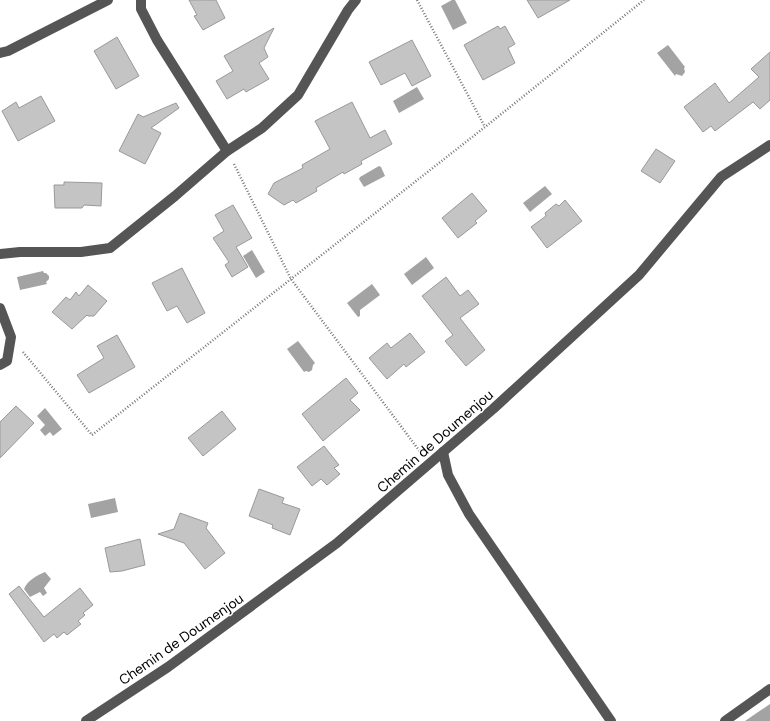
<svg xmlns="http://www.w3.org/2000/svg" width="770" height="721" font-family="'DM Sans',sans-serif">
<style>
.water{fill:#a3a3a3}
.building{fill:#c4c4c4;stroke:#999}
.lines{fill:none;stroke-linecap:round;stroke-linejoin:round}
.path{stroke:#777;stroke-width:2.5;stroke-dasharray:1 2;stroke-linecap:butt}
.minor{stroke:#555;stroke-width:10}
.labels{text-anchor:middle;dominant-baseline:central;stroke-width:3;stroke-linejoin:round;paint-order:stroke}
.street-label{font-size:14px;fill:#000;stroke:#fff}
</style>
<rect width="100%" height="100%" fill="#fff"/>
<!-- water -->
<g class="water">
<path d="M452,0H455L467,23L453,30L441,6Z"/>
<path d="M668,45L685,67L684,68L685,72L682,76L676,74L675,76L657,53Z"/>
<path d="M417,87L424,99L399,113L393,101Z"/>
<path d="M379,166L381,167L385,176L364,187L359,179L360,177Z"/>
<path d="M545,186L552,194L530,212L523,203Z"/>
<path d="M252,250L265,272L256,278L243,256Z"/>
<path d="M426,257L434,268L412,285L404,274Z"/>
<path d="M43,271L44,273H46L49,276V279L46,282L47,284L20,290L17,277Z"/>
<path d="M372,284L380,295L360,310V316L358,317L347,303Z"/>
<path d="M298,341L315,363L313,365L312,370L309,372L306,371L304,372L287,349Z"/>
<path d="M45,408L62,429L53,436L50,432L45,436L40,430L45,425L37,416Z"/>
<path d="M115,498L118,512L91,518L88,504Z"/>
<path d="M45,572L51,579L44,588L47,593L43,596L40,592L30,597L24,589C28,580 36,576 45,572Z"/>
<path d="M770,704V721H745Z"/>
</g>
<!-- building -->
<g class="building">
<path d="M189,0H216L225,18L203,30L194,16L197,15Z"/>
<path d="M527,0H570L538,18Z"/>
<path d="M498,26L500,29L505,26L515,44L508,48L515,63L483,80L464,45Z"/>
<path d="M274,28L264,48L268,57L259,63L269,79L246,92L244,89L227,99L216,81L233,71L224,56Z"/>
<path d="M117,37L139,76L116,89L94,51Z"/>
<path d="M412,40L431,76L412,86L405,73L381,85L369,62Z"/>
<path d="M770,52V100L760,109L753,102L715,131L711,126L703,132L684,107L715,83L729,103L759,77L751,69Z"/>
<path d="M41,96L55,121L18,141L2,111L16,102L19,108Z"/>
<path d="M352,102L370,138L385,130L392,144L361,161L362,164L344,174L343,172L316,188L317,191L296,203L293,200L284,205L268,194L274,183L303,168L302,165L330,149L315,121Z"/>
<path d="M176,103L179,108L151,128L161,133L145,164L119,151L138,114L143,117Z"/>
<path d="M656,149L675,161L660,183L641,171Z"/>
<path d="M64,182L102,183L101,206L84,205L82,208H55L54,185H64Z"/>
<path d="M472,193L487,211L475,221L477,223L458,238L442,218Z"/>
<path d="M565,200L582,221L547,248L531,227L546,216L545,213L556,204L559,206Z"/>
<path d="M233,205L252,238L236,247L248,267L232,277L225,265L229,262L213,238L224,231L215,215Z"/>
<path d="M182,268L205,313L187,323L177,306L167,311L152,283Z"/>
<path d="M446,277L460,296L468,290L479,304L460,318L485,350L466,366L445,341L453,335L422,296Z"/>
<path d="M88,285L107,301L94,316H88L87,315L72,329L52,312L66,297L70,300L76,292L79,296Z"/>
<path d="M410,333L425,352L406,367L404,364L387,379L369,358L387,343L391,348Z"/>
<path d="M117,335L135,367L89,393L77,375L104,358L97,346Z"/>
<path d="M346,378L358,393L350,400L360,410L323,441L302,414Z"/>
<path d="M16,406L34,423L0,458V422Z"/>
<path d="M222,411L236,429L203,456L188,438Z"/>
<path d="M324,446L339,465L334,468L340,474L327,485L321,479L312,486L297,467Z"/>
<path d="M259,489L284,498L282,503L300,509L290,535L272,528L273,525L249,516Z"/>
<path d="M180,513L208,523L206,528L225,553L205,569L184,543L158,534L174,529Z"/>
<path d="M140,539L145,565L122,571L110,572L105,548Z"/>
<path d="M19,586L44,617L80,588L93,605L83,613L85,615L78,621L81,624L67,635L64,632L57,638L54,634L44,642L9,594Z"/>
</g>
<g class="lines">
<!-- path -->
<g class="path">
<path d="M417,0L485,127"/>
<path d="M234,164L291,279L421,453"/>
<path d="M23,352L92,435L485,127L644,0"/>
</g>
<!-- minor -->
<g class="minor">
<path d="M141,0V9L157,40L227,151"/>
<path d="M0,53L8,51L108,0"/>
<path d="M0,254L20,252H81L110,248L175,196L227,151L262,128L298,95L348,10L356,0"/>
<path d="M0,308L11,337L7,361L0,365"/>
<path d="M443,452L448,475L469,514L611,721"/>
<path d="M86,721L168,667L337,543L493,409L639,275L721,177L770,145"/>
<path d="M725,721L770,689"/>
</g>
</g>
<g class="labels">
<!-- street labels -->
<g class="street-label">
<text transform="translate(435 441) rotate(-41)">Chemin de Doumenjou</text>
<text transform="translate(181 639) rotate(-35)">Chemin de Doumenjou</text>
</g>
</g>
</svg>
